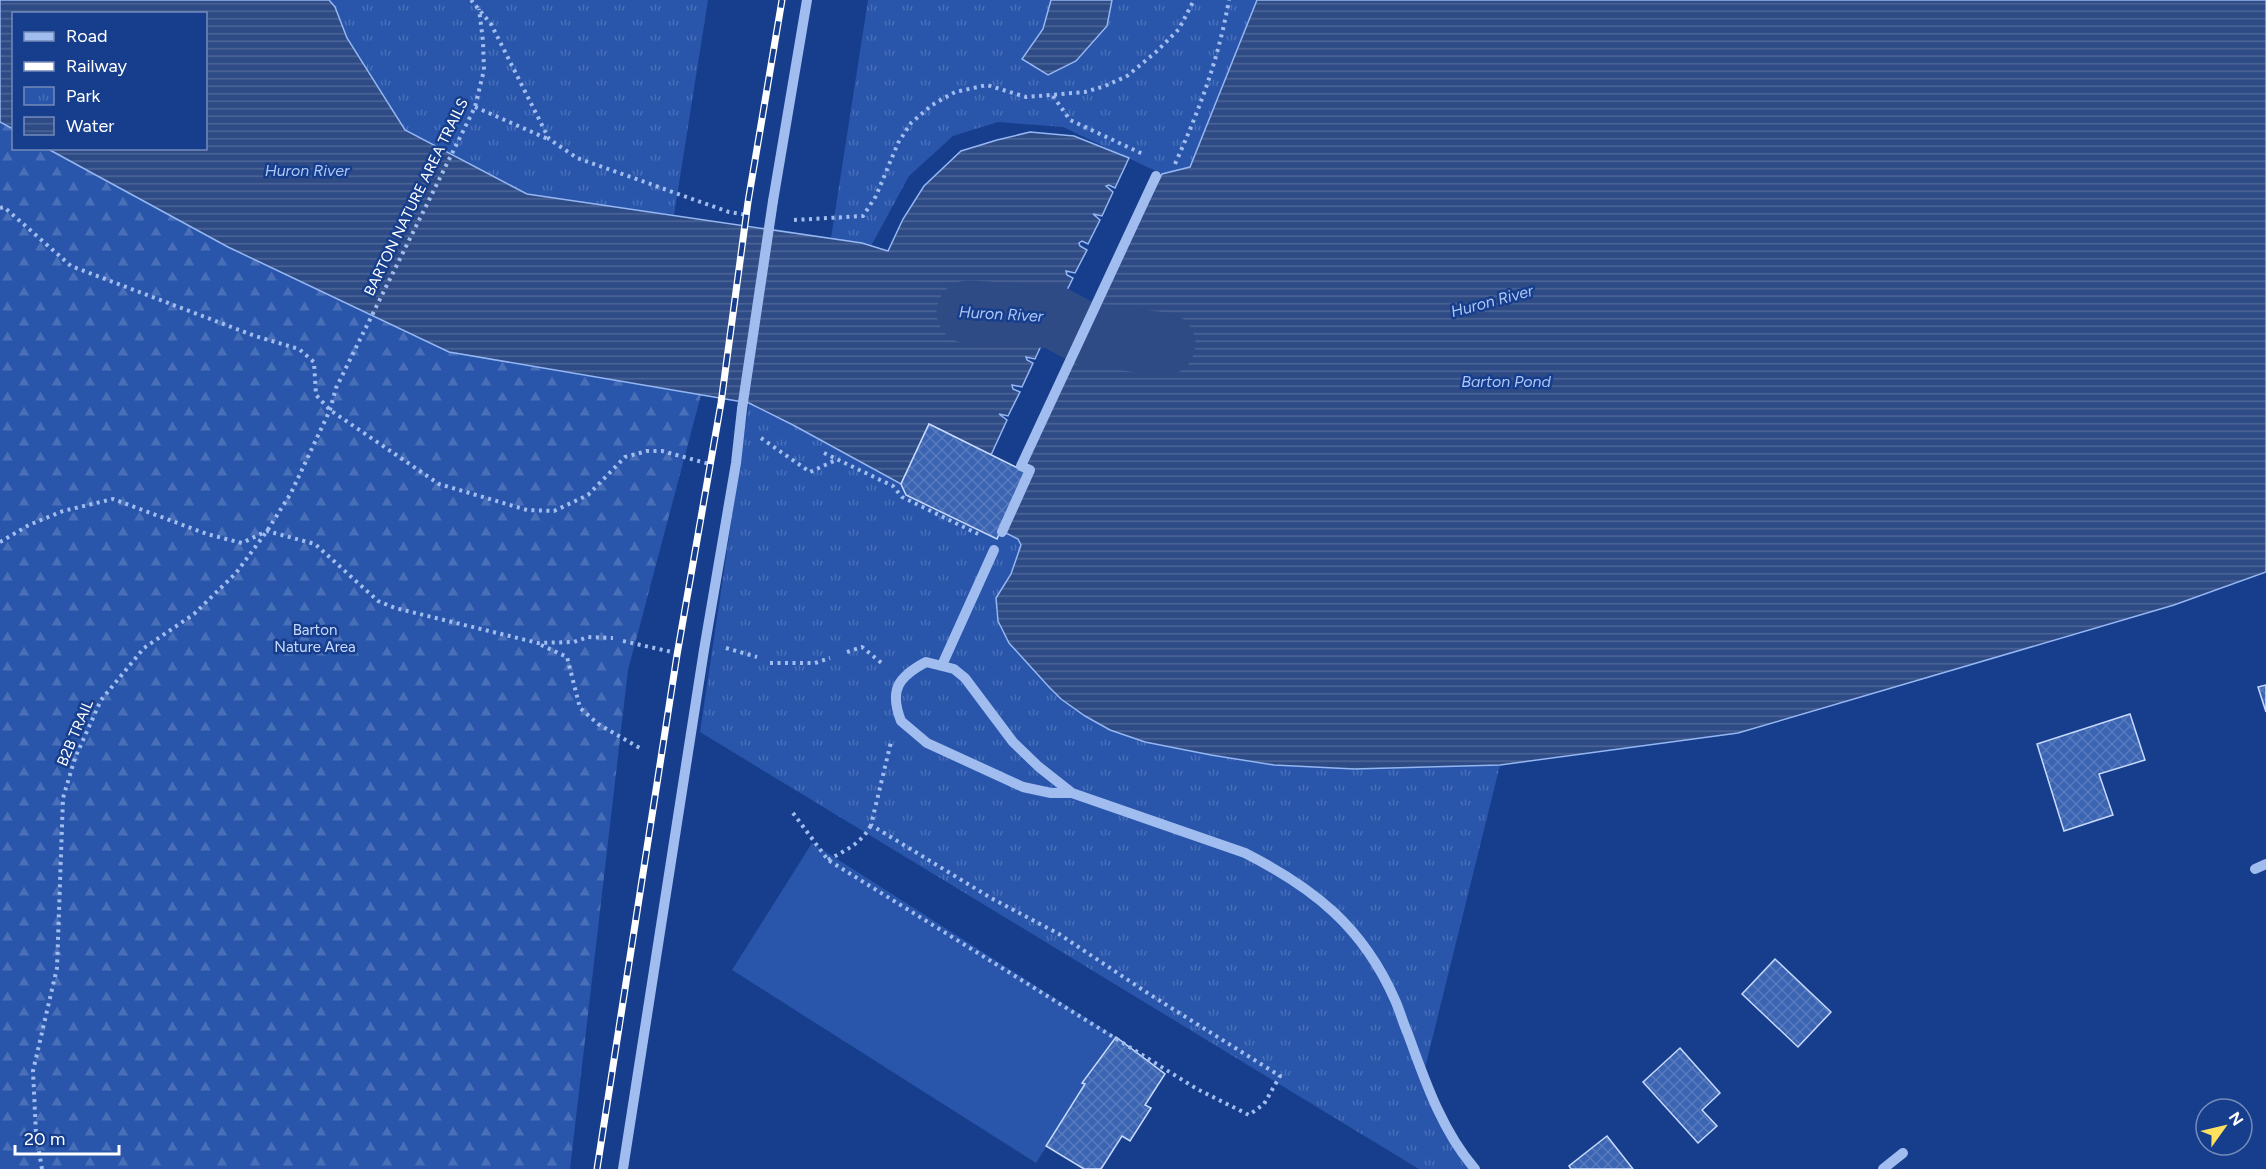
<svg xmlns="http://www.w3.org/2000/svg" width="2266" height="1169" font-family="Figtree,sans-serif">
<style>
.green{fill:#2956ab}
.forest{fill:url(#forest-firs)}
.park{fill:url(#park-tufts)}
.water{fill:url(#water-rules);stroke:#94b6f2;stroke-width:1.5}
.lines{fill:none;stroke-linecap:round;stroke-linejoin:round}
.river{stroke:#2f4b86;stroke-width:63}
.building{fill:url(#building-cross-hatch);stroke:#c8dafb;stroke-width:1.5}
.path{stroke:#a1bdef;stroke-width:4;stroke-dasharray:3 4.5;stroke-linecap:butt}
.minor{stroke:#a1bdef;stroke-width:10}
.rail-casing{stroke:#fff;stroke-width:7}
.rail{stroke:#173e8c;stroke-width:4.5;stroke-dasharray:14;stroke-linecap:butt}
.minor-bridge{stroke:#a1bdef;stroke-width:10}
.labels{text-anchor:middle;dominant-baseline:central;stroke-width:5;stroke-linejoin:round;paint-order:stroke}
.street-label{font-size:15px;fill:#fff;stroke:#173e8c}
.park-label{font-size:15px;fill:#c8dafb;stroke:#173e8c}
.water-label{font-size:16px;font-style:italic;fill:#adc7f6;stroke:#173e8c}
</style>
<defs>
<pattern id="forest-firs" width="22" height="20" patternUnits="userSpaceOnUse" patternTransform="scale(1.5)"><rect width="22" height="20" fill="#2956ab"/><path d="M5 1l3.5 6h-7zM16 11l3.5 6h-7z" fill="#496fb8"/></pattern>
<pattern id="park-tufts" width="24" height="20" patternUnits="userSpaceOnUse" patternTransform="scale(1.5)"><rect width="24" height="20" fill="#2956ab"/><path d="M3 7l-1-3M5 7V3M7 7l1-3M15 17l-1-3M17 17v-4M19 17l1-3" fill="none" stroke="#496fb8"/></pattern>
<pattern id="water-rules" width="6" height="5" patternUnits="userSpaceOnUse" patternTransform="scale(1.5)"><rect width="6" height="5" fill="#2f4b86"/><path d="M0 2.5h6" fill="none" stroke="#4e6698"/></pattern>
<pattern id="building-cross-hatch" width="8" height="8" patternUnits="userSpaceOnUse" patternTransform="scale(1.5)"><rect width="8" height="8" fill="#3b64b3"/><path d="M0 0l8 8M0 8l8-8" fill="none" stroke="#587bbe"/></pattern>
</defs>
<rect width="100%" height="100%" fill="#173e8c"/>
<!-- green -->
<path class="green" d="M812,843L1116,1037L1036,1163L732,970Z"/>
<!-- forest -->
<path class="forest" d="M0,122L13,129L14,148L48,149L228,247L449,352L701,395L628,670L570,1169H0Z"/>
<!-- park -->
<g class="park">
<path d="M329,0H708L674,215L527,194L405,130L347,37L335,7Z"/>
<path d="M868,0H1257L1190,168L1162,174L1063,127L998,122L953,136L909,176L871,246L831,238Z"/>
<path d="M749,403L794,425L901,484L906,495L996,539L1000,530L1018,539L1021,545C1018,576 989,589 998,621C1003,640 1019,651 1030,665C1046,684 1062,702 1083,715C1115,734 1155,743 1191,751C1294,772 1395,769 1500,765L1423,1076L1475,1169H1419L700,732Z"/>
</g>
<!-- water -->
<g class="water">
<path d="M0,0H329L335,7L347,38L405,130L527,194L862,243L888,251L903,219L924,186L961,151L997,140L1030,132L1074,136L1129,158L1115,188L1109,185L1106,186L1113,192L1102,216L1093,214L1100,220L1088,244L1082,241L1079,243L1080,246L1087,250L1075,273L1066,271L1067,275L1073,278L1061,302L1053,300L1059,306L1048,331L1039,328L1046,335L1035,359L1026,357L1027,360L1033,363L1022,387L1012,385L1013,389L1020,392L1008,416L999,414L1007,420L991,455L929,424L901,484L793,425L749,403L449,352L228,247L48,149L206,148V14H14L13,129L0,122Z"/>
<path d="M1051,0H1112L1107,26L1076,61L1048,75L1022,59L1043,29Z"/>
<path d="M1257,0H2266V572L2174,605L1738,733L1500,765L1354,769L1274,765L1211,755L1145,742L1110,730L1085,716L1061,699L1049,687L1009,643L998,621L996,598L1011,574L1021,545L1018,539L1000,530L1020,469L1087,323L1162,174L1190,167Z"/>
</g>
<g class="lines">
<!-- river -->
<path class="river" d="M968,312L1054,317L1086,334L1164,344"/>
</g>
<!-- building -->
<g class="building">
<path d="M929,424L1026,472L997,539L906,495L901,484Z"/>
<path d="M2266,685V712L2258,687Z"/>
<path d="M2130,714L2145,760L2099,774L2113,815L2064,831L2037,744Z"/>
<path d="M1775,959L1831,1012L1798,1047L1742,994Z"/>
<path d="M1116,1037L1165,1074L1145,1105L1151,1108L1130,1141L1122,1136L1101,1169H1084L1046,1146L1085,1084L1082,1083Z"/>
<path d="M1680,1048L1720,1093L1702,1110L1717,1126L1698,1143L1643,1082Z"/>
<path d="M1607,1136L1633,1169H1571L1569,1166Z"/>
</g>
<g class="lines">
<!-- path -->
<g class="path">
<path d="M471,0L491,24L549,139L577,158L729,212L748,215"/>
<path d="M1053,96L1070,120L1145,155"/>
<path d="M475,107L548,139"/>
<path d="M1175,164C1200,108 1218,61 1229,0"/>
<path d="M0,208L4,207L71,266L255,336L299,349L314,362L316,395L330,410L439,484L527,510L554,511L588,495L625,457L647,451H662L713,465"/>
<path d="M794,220L863,216L876,196L898,143L911,123L932,105L955,92L987,85L1026,97L1085,92L1105,86L1127,76L1156,52L1179,29L1194,0"/>
<path d="M761,438L810,472L836,460"/>
<path d="M824,453L893,486L902,497L978,534"/>
<path d="M0,542L29,525L63,511L113,499L207,534L242,543L267,531L315,544L378,601L395,608L538,643L574,642L588,637L613,638"/>
<path d="M623,641L681,654"/>
<path d="M541,645L567,657L580,708L598,724L643,750"/>
<path d="M726,648L757,657"/>
<path d="M847,652L862,647L884,665"/>
<path d="M770,663H815L830,658"/>
<path d="M793,813L828,860L1197,1089L1249,1115L1264,1104L1280,1076L1149,994L1059,934L991,898L871,825L891,742"/>
<path d="M828,860C846,850 862,843 871,825"/>
<path d="M42,1169L36,1134L33,1071L57,968L63,798L75,758L101,700L144,648L194,614L236,573L267,531L291,493L330,410L336,388L475,107L484,70L483,41L479,9"/>
</g>
<!-- minor -->
<g class="minor">
<path d="M773,201L807,0"/>
<path d="M1002,532L1030,470L1021,466L1156,176"/>
<path d="M942,665L994,550"/>
<path d="M1072,793L1039,767L1013,742L965,678L954,669L926,662C898,677 889,690 901,721L927,743L1023,787L1051,793H1072L1245,853C1314,888 1363,927 1395,1000C1400,1011 1403,1023 1408,1034C1425,1081 1442,1131 1475,1169"/>
<path d="M2255,869L2266,864"/>
<path d="M623,1169L704,650L736,463L742,409"/>
<path d="M1883,1169L1903,1153"/>
</g>
<defs>
<path id="rail" d="M597,1169L677,655L721,403L748,202L782,0"/>
</defs>
<!-- rail casing -->
<use href="#rail" class="rail-casing"/>
<!-- rail -->
<use href="#rail" class="rail"/>
<!-- minor-bridge -->
<path class="minor-bridge" d="M742,409L773,201"/>
</g>
<g class="labels">
<!-- street labels -->
<g class="street-label">
<text transform="translate(416 197) rotate(-64)">BARTON NATURE AREA TRAILS</text>
<text transform="translate(75 733) rotate(-67)">B2B TRAIL</text>
</g>
<!-- park labels -->
<g class="park-label">
<text x="315" y="630">Barton<tspan x="315" dy="17">Nature Area</tspan></text>
</g>
<!-- water labels -->
<g class="water-label">
<text x="307" y="170">Huron River</text>
<text transform="translate(1492 301) rotate(-15)">Huron River</text>
<text transform="translate(1001 314) rotate(3)">Huron River</text>
<text x="1506" y="381">Barton Pond</text>
</g>
</g>
<!-- legend -->
<rect x="12" y="12" width="195" height="138" fill="#173e8c" stroke="#748bba" stroke-width="1.5"/>
<rect x="24" y="32" width="30" height="9" fill="#a1bdef" stroke="#748bba" stroke-width="1.5"/>
<text x="66" y="42" font-size="18" fill="#ffffff">Road</text>
<rect x="24" y="62" width="30" height="9" fill="#ffffff" stroke="#748bba" stroke-width="1.5"/>
<text x="66" y="72" font-size="18" fill="#ffffff">Railway</text>
<rect x="24" y="87" width="30" height="18" fill="url(#park-tufts)" stroke="#748bba" stroke-width="1.5"/>
<text x="66" y="102" font-size="18" fill="#ffffff">Park</text>
<rect x="24" y="117" width="30" height="18" fill="url(#water-rules)" stroke="#748bba" stroke-width="1.5"/>
<text x="66" y="132" font-size="18" fill="#ffffff">Water</text>
<!-- north arrow -->
<g transform="translate(2224 1127) rotate(56)"><circle r="28" fill="#173e8c" stroke="#748bba" stroke-width="1.5"/>
<path d="M0-4.5L10 22L0 15L-10 22Z" fill="#ffe15f"/>
<text y="-9" font-size="16" font-weight="bold" text-anchor="middle" fill="#ffffff">N</text>
</g>
<!-- scale -->
<path d="M15 1145v9h104v-9" fill="none" stroke="#ffffff" stroke-width="3"/>
<text x="24" y="1145" font-size="18" fill="#ffffff" stroke="#173e8c" stroke-width="4.5" paint-order="stroke">20 m</text>
</svg>
